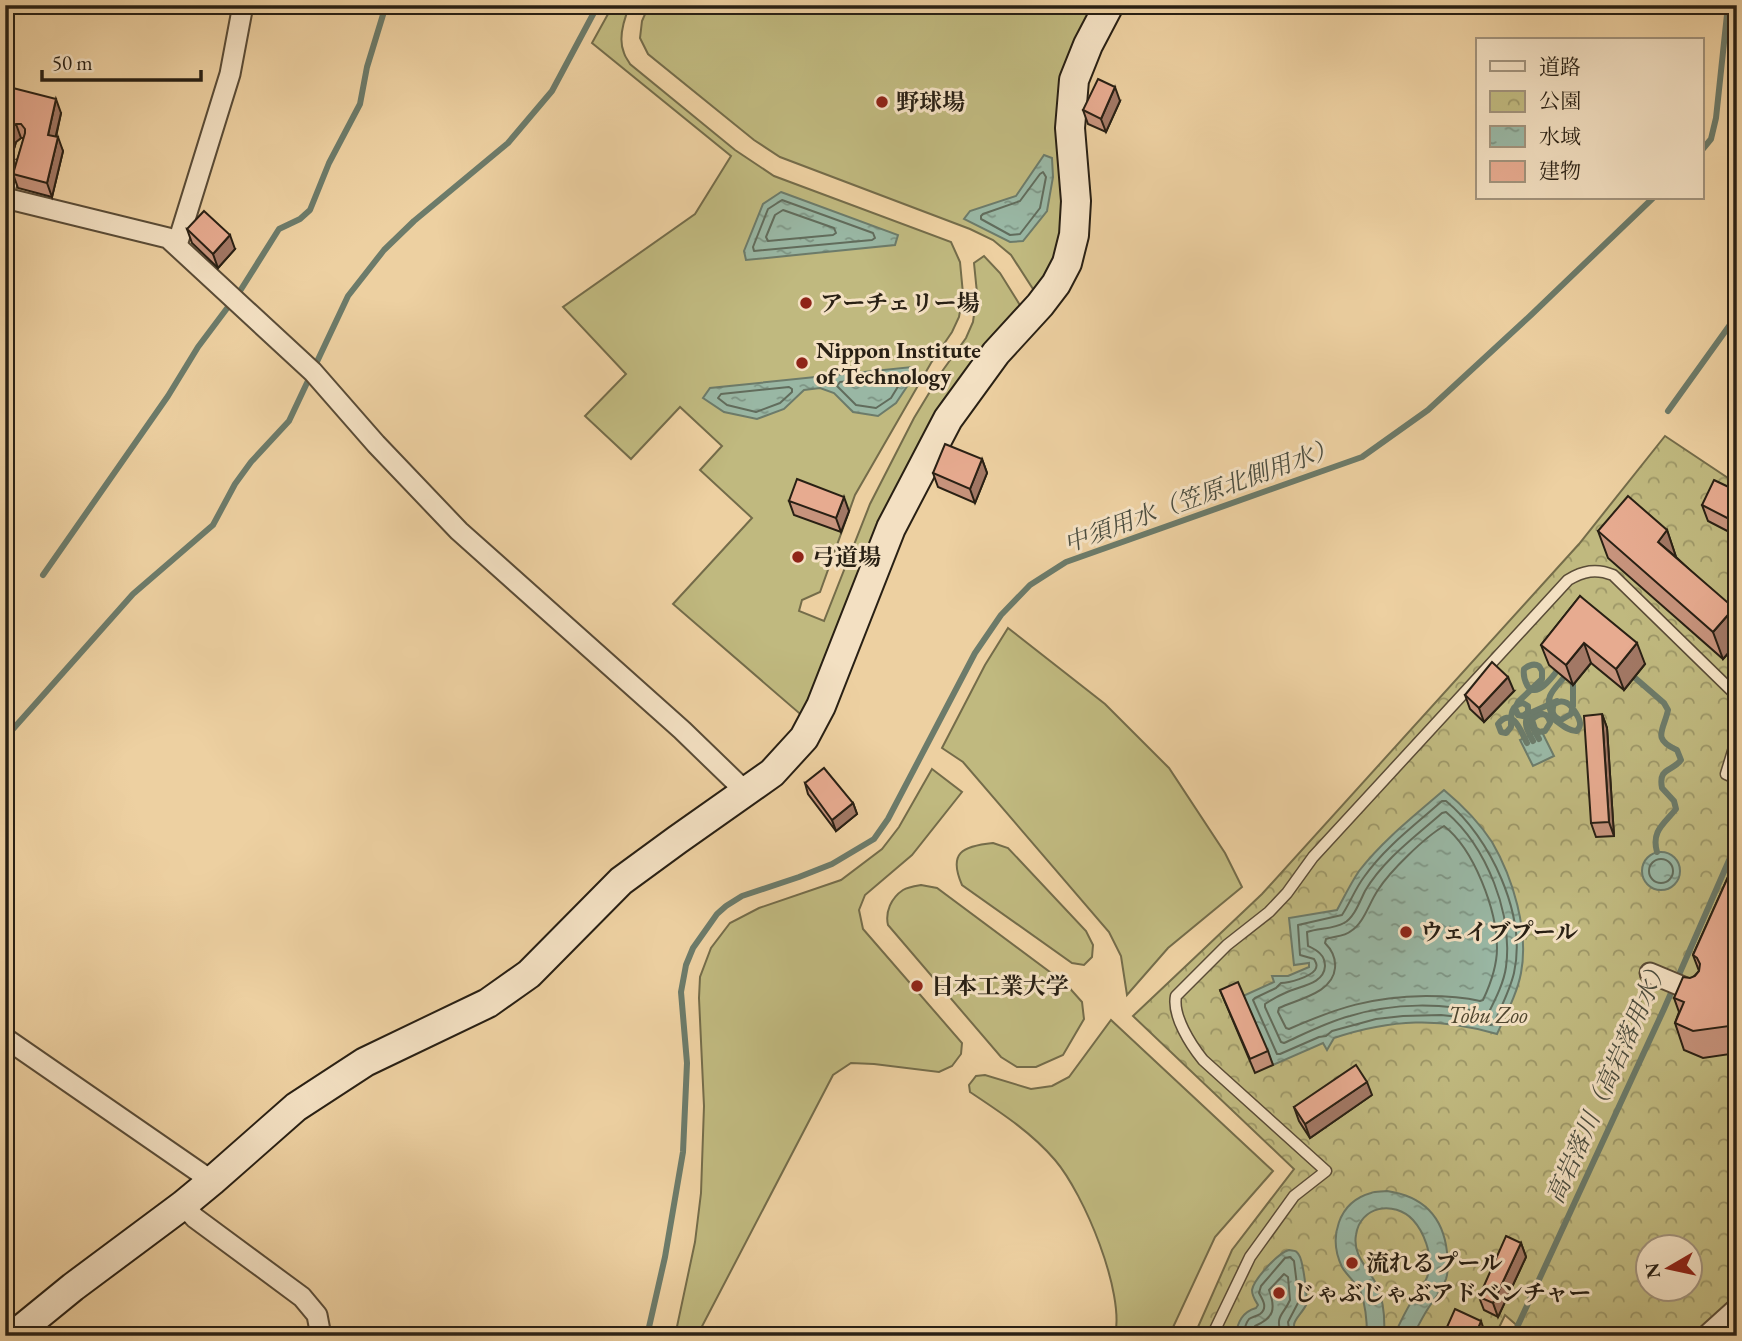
<svg xmlns="http://www.w3.org/2000/svg" width="1742" height="1341" font-family="'EB Garamond','Noto Serif JP',serif">
<style>
.green{fill:#c0b97f;stroke:#746c4a;stroke-width:2}
.park{fill:url(#park-crowns);stroke:#746c4a;stroke-width:2;fill-rule:evenodd}
.water{fill:url(#water-ripples);stroke:#6c7b6a;stroke-width:2}
.lines{fill:none;stroke-linecap:round;stroke-linejoin:round}
.shore{stroke:#616c5c;stroke-width:2}
.stream{stroke:#6c7b6a;stroke-width:6}
.lane-casing{stroke:#5a4c37;stroke-width:13}
.street-casing{stroke:#5a4c37;stroke-width:23}
.secondary-casing{stroke:#292014;stroke-width:32}
.lane{stroke:#f3e0c2;stroke-width:10}
.street{stroke:#f3e0c2;stroke-width:19}
.secondary{stroke:#f3e0c2;stroke-width:28}
.wall{fill:#c7937c;stroke:#292014;stroke-width:2}
.shaded-wall{fill:#a27865;stroke:#292014;stroke-width:2}
.building{fill:#e7ab90;stroke:#292014;stroke-width:2}
.poi-dot{fill:#8f2418;stroke:#f3e0c2;stroke-width:2.5}
.labels{text-anchor:middle;dominant-baseline:central;stroke-width:6;stroke-linejoin:round;paint-order:stroke}
.poi-label{font-size:23px;font-weight:bold;fill:#292014;stroke:#f3e0c2;text-anchor:start}
.park-label{font-size:23px;font-style:italic;fill:#4f462f;stroke:#f3e0c2}
.water-label{font-size:24px;font-style:italic;fill:#4b4d3f;stroke:#f3e0c2}
</style>
<defs>
<pattern id="park-crowns" width="20" height="18" patternUnits="userSpaceOnUse" patternTransform="scale(1.75)"><rect width="20" height="18" fill="#c0b97f"/><path d="M2 6a3 3 0 1 1 6 0M12 15a3 3 0 1 1 6 0" fill="none" stroke="#9c9667"/></pattern>
<pattern id="water-ripples" width="26" height="14" patternUnits="userSpaceOnUse" patternTransform="scale(1.75)"><rect width="26" height="14" fill="#99b7a4"/><path d="M2 4q2-2 4 0t4 0M15 11q2-2 4 0t4 0" fill="none" stroke="#7d9484"/></pattern>
</defs>
<rect width="100%" height="100%" fill="#edd0a1"/>
<filter id="stains"><feTurbulence type="fractalNoise" baseFrequency=".00286" numOctaves="4"/><feColorMatrix values="0 0 0 0 .2 0 0 0 0 .09 0 0 0 0 .02 0 0 0 .5 -.17"/></filter>
<radialGradient id="worn" r=".72"><stop offset=".6" stop-color="#630" stop-opacity="0"/><stop offset="1" stop-color="#630" stop-opacity=".3"/></radialGradient>
<!-- green -->
<g class="green">
<path d="M613,5H630C624,19 618,39 624,53C625,57 628,60 630,64L735,150L774,176L951,242L960,262L963,294L959,317L952,332L931,363L855,495L820,592L802,600L799,611L824,621L870,504L914,418L943,370L966,338L973,322L977,293L974,263L984,256L1000,273L1023,310L987,345L806,719L673,604L752,518L700,470L722,446L680,407L631,459L585,416L626,374L563,307L695,214L731,156L592,43Z"/>
<path d="M649,5H1100L1063,235L1052,264L1035,292L1011,255L993,240L970,229L780,157L754,140L648,54L640,38L642,21Z"/>
<path d="M1008,628L1105,704L1169,768L1225,853L1242,887L1168,948L1127,995L1121,956L1109,932L963,762L942,748L985,665Z"/>
<path d="M932,769L962,792L912,855L865,895L859,910L863,929L962,1043L961,1054L952,1066L939,1072L874,1064L851,1063L833,1075L697,1336H675L695,1242L701,1193L704,1106L699,998L700,977L711,948L730,923L759,908L841,880L882,849L899,827Z"/>
<path d="M993,843L1008,848L1086,931L1093,945L1092,957L1084,965L1072,963L962,885C948,853 962,846 993,843Z"/>
<path d="M921,885L937,888L1066,984L1082,1002L1084,1019L1063,1055L1036,1067H1017L1001,1057L888,925C885,912 891,898 903,890C908,887 915,886 921,885Z"/>
<path d="M1111,1020L1273,1171L1215,1237L1169,1336H1115C1125,1292 1084,1194 1055,1160C1031,1132 1000,1112 970,1092L969,1085L976,1076L985,1075L1031,1089L1052,1086L1069,1077Z"/>
</g>
<!-- park -->
<path class="park" d="M1665,436L1737,484V1336H1529L1505,1315L1495,1336H1194L1232,1250L1294,1169L1133,1016L1262,894L1579,544ZM1648,1246H1690V1288H1648Z"/>
<!-- water -->
<g class="water">
<path d="M1044,155L1052,158L1053,177L1047,211L1023,241L1010,242L964,219L970,211L1016,196Z"/>
<path d="M781,192L898,235L895,245L746,260L744,251L763,204Z"/>
<path d="M912,367L914,376L896,403L878,416L853,412L834,393L820,388L804,390L784,409L757,419L724,412L703,398L710,388Z"/>
<path d="M1541,730L1554,756L1533,766L1520,740Z"/>
<path d="M1444,790C1462,805 1479,822 1492,842C1513,878 1529,931 1521,973C1517,994 1506,1014 1497,1034C1440,1017 1391,1019 1334,1038L1327,1050L1323,1043L1273,1065L1243,996L1274,982L1272,976H1288L1309,967V963L1294,965L1289,918L1337,910C1344,897 1351,883 1359,871C1383,840 1415,815 1444,790Z"/>
<circle cx="1661" cy="871" r="19"/>
<path d="M1387,1191C1422,1196 1443,1216 1447,1252C1448,1260 1449,1270 1446,1279C1442,1290 1436,1297 1429,1307C1423,1316 1418,1326 1413,1336H1394C1400,1323 1406,1309 1414,1298C1421,1288 1427,1282 1429,1270C1432,1254 1424,1232 1413,1220C1394,1200 1360,1206 1356,1235C1352,1257 1371,1270 1378,1288C1384,1303 1385,1320 1384,1336H1367C1367,1321 1366,1307 1361,1293C1357,1283 1347,1276 1342,1267C1328,1238 1338,1202 1371,1193C1376,1191 1382,1192 1387,1191Z"/>
<path d="M1289,1250C1295,1251 1296,1250 1299,1255C1303,1261 1308,1298 1306,1305C1303,1312 1294,1319 1294,1325C1294,1328 1296,1332 1296,1336H1235C1238,1322 1242,1312 1256,1308L1258,1305C1255,1300 1252,1296 1252,1290C1254,1279 1279,1252 1289,1250Z"/>
</g>
<g class="lines">
<!-- shore -->
<g class="shore">
<path d="M1043,172L1046,177L1040,208L1020,234L1010,235L981,219V216L983,214L1020,201L1040,174Z"/>
<path d="M782,200L873,233L875,238L872,240L754,251L753,247L768,209Z"/>
<path d="M783,210L834,228L836,233L833,235L768,241L766,237L775,215Z"/>
<path d="M899,376L902,377V380L891,398L876,408L856,405L837,386L840,382Z"/>
<path d="M789,387L792,389V392L780,403L756,412L727,405L718,398L721,394Z"/>
<path d="M1442,801H1446C1490,837 1527,915 1514,973C1510,990 1501,1007 1494,1023L1491,1025L1469,1018L1441,1015L1403,1016L1376,1019L1332,1031L1326,1036L1319,1037L1280,1054H1277L1253,1000L1255,998L1276,988L1281,983C1289,983 1310,977 1315,970C1318,965 1316,963 1314,959L1300,955L1298,925L1342,915C1350,903 1355,889 1364,877C1385,847 1415,825 1442,801Z"/>
<path d="M1446,812C1487,847 1513,914 1506,967C1504,982 1496,998 1489,1012L1486,1014C1443,1002 1393,1003 1350,1016C1327,1022 1306,1033 1284,1043L1281,1042L1265,1007V1004C1271,1000 1278,996 1285,993C1298,986 1324,985 1325,966C1325,954 1316,950 1308,946L1307,932C1318,928 1334,929 1344,923C1354,918 1360,901 1365,891C1384,859 1415,837 1442,813Z"/>
<path d="M1444,826C1474,849 1497,910 1497,948C1497,966 1491,983 1483,1000L1480,1001C1463,997 1444,996 1426,996C1371,997 1339,1007 1289,1029L1286,1028L1278,1012L1279,1008C1298,999 1333,993 1335,968C1336,958 1332,950 1325,943L1326,939C1334,936 1344,937 1351,931C1364,923 1369,903 1378,890C1390,871 1425,837 1444,826Z"/>
<circle cx="1661" cy="871" r="12"/>
<path d="M1243,1336C1244,1330 1245,1324 1249,1319C1252,1317 1257,1316 1260,1314C1268,1308 1263,1300 1259,1293L1261,1286L1285,1258L1290,1257L1294,1261L1299,1301L1288,1322L1290,1336"/>
<path d="M1251,1336L1255,1326C1274,1318 1276,1309 1269,1290L1284,1274L1288,1277L1290,1300C1283,1316 1275,1314 1281,1336"/>
</g>
<!-- stream -->
<g class="stream">
<path d="M1702,150L1711,139L1716,118L1728,5"/>
<path d="M1668,411L1737,315"/>
<path d="M43,575L168,396L198,347L240,291L279,229L300,219L310,210L329,163L360,104L367,67L386,5"/>
<path d="M1634,677L1664,703L1668,710C1664,730 1651,739 1677,750L1681,760C1672,772 1658,767 1662,788L1674,801L1676,809C1664,824 1651,831 1657,852"/>
<path d="M1551,712C1543,696 1557,687 1566,675"/>
<path d="M5,738L133,594L213,525L235,484L251,462L289,421L348,296L384,250L414,221L508,143L552,91L598,5"/>
<path d="M1539,739L1531,725L1530,720C1537,710 1548,712 1550,723L1545,731L1539,732L1535,729L1532,720C1547,702 1560,732 1577,731C1578,729 1580,727 1580,725C1581,719 1572,706 1567,703C1561,700 1559,702 1554,704C1551,712 1553,717 1561,720L1571,714L1573,706V681"/>
<path d="M1533,741C1528,732 1523,724 1528,714L1557,701"/>
<path d="M1527,743C1521,731 1512,706 1498,724L1501,732L1506,733L1511,727C1511,716 1510,705 1523,703L1528,706V712L1523,716L1518,715L1515,708L1518,702L1542,679V671L1539,666C1534,663 1529,665 1524,669C1523,675 1524,679 1527,685C1536,701 1554,675 1560,667"/>
<path d="M647,1336L665,1257L683,1152L687,1063L681,992L686,965L693,948L717,914L726,906L742,896L799,877L832,864L874,839L888,819L975,653L1001,615L1030,585L1066,562L1362,457L1428,410L1531,315L1653,198"/>
<path d="M1513,1336L1664,1009L1737,842"/>
</g>
<defs>
<g id="lane">
<path d="M7,199L17,165"/>
<path d="M1737,738L1726,774L1737,779"/>
<path d="M1212,1336L1250,1257L1294,1196L1326,1171L1203,1060C1191,1045 1172,1016 1176,996L1227,945L1269,912L1287,893L1313,857L1568,580C1583,571 1596,568 1613,575L1737,696"/>
</g>
<g id="street">
<path d="M5,198L168,238L313,372L376,444L459,531L682,730L745,791"/>
<path d="M177,245L230,74L243,5"/>
<path d="M1650,973L1698,993"/>
<path d="M5,1038L212,1181"/>
<path d="M183,1205L195,1218L302,1297L317,1315L321,1336"/>
<path d="M1706,1336L1737,1308"/>
</g>
<path id="secondary" d="M13,1336L73,1287L183,1205L212,1181L296,1107L365,1062L488,1003L529,974L621,881L677,840L772,773L804,738L821,706L891,528L948,419L996,353L1040,305L1056,284L1067,263L1074,235L1076,201L1070,128L1074,80L1088,45L1109,5"/>
</defs>
<!-- lane casing -->
<use href="#lane" class="lane-casing"/>
<!-- street casing -->
<use href="#street" class="street-casing"/>
<!-- secondary casing -->
<use href="#secondary" class="secondary-casing"/>
<!-- lane -->
<use href="#lane" class="lane"/>
<!-- street -->
<use href="#street" class="street"/>
<!-- secondary -->
<use href="#secondary" class="secondary"/>
</g>
<!-- wall -->
<g class="wall">
<path d="M5,86L61,113L56,137L63,151L52,197L18,188L13,174L24,138H21L16,142L5,179Z"/>
<path d="M1120,101L1106,132L1088,124L1083,110Z"/>
<path d="M187,229L235,249L218,268L192,243Z"/>
<path d="M982,459L987,473L975,503L938,487L933,473Z"/>
<path d="M1737,491V536L1708,521L1702,505Z"/>
<path d="M789,501L849,511L841,532L794,515Z"/>
<path d="M1667,530L1676,557L1737,615V643L1723,659L1608,558L1598,531Z"/>
<path d="M1580,596L1645,664L1624,690L1591,663L1573,685L1549,665L1541,645Z"/>
<path d="M1514,691L1484,722L1470,709L1465,695Z"/>
<path d="M1602,714L1607,728L1614,836L1596,837L1591,823Z"/>
<path d="M805,783L853,803L857,814L836,831L808,794Z"/>
<path d="M1737,857V1053L1703,1058L1684,1050L1675,1023L1679,1012L1674,998L1699,971L1693,955Z"/>
<path d="M1220,990L1268,1051L1273,1065L1255,1073Z"/>
<path d="M1372,1095L1310,1138L1299,1121L1294,1107Z"/>
<path d="M1521,1243L1526,1257L1498,1317L1484,1310L1479,1297Z"/>
</g>
<!-- shaded-wall -->
<g class="shaded-wall">
<path d="M1115,87L1120,101L1106,132L1101,119Z"/>
<path d="M56,99L61,113L53,148L48,135Z"/>
<path d="M16,124L21,138L16,142L5,179V148L11,128Z"/>
<path d="M58,137L63,151L52,197L47,183Z"/>
<path d="M230,235L235,249L218,268L213,254Z"/>
<path d="M982,459L987,473L975,503L970,489Z"/>
<path d="M844,497L849,511L841,532L836,518Z"/>
<path d="M1667,530L1676,557L1658,542Z"/>
<path d="M1734,608L1737,615V643L1723,659L1713,632Z"/>
<path d="M1584,643L1591,663L1573,685L1566,665Z"/>
<path d="M1637,643L1645,664L1624,690L1616,669Z"/>
<path d="M1508,677L1514,691L1484,722L1479,708Z"/>
<path d="M1602,714L1607,728L1614,836L1609,822Z"/>
<path d="M853,803L857,814L836,831L832,820Z"/>
<path d="M1367,1082L1372,1095L1310,1138L1305,1124Z"/>
<path d="M1521,1243L1526,1257L1498,1317L1493,1303Z"/>
<path d="M1481,1321L1486,1336H1475Z"/>
</g>
<!-- building -->
<g class="building">
<path d="M1098,79L1115,87L1101,119L1083,110Z"/>
<path d="M5,86L56,99L48,135L58,137L47,183L13,174L25,133V129L21,124H16L11,128L5,148Z"/>
<path d="M204,211L230,235L213,254L187,229Z"/>
<path d="M945,444L982,459L970,489L933,473Z"/>
<path d="M797,479L844,497L836,518L789,501Z"/>
<path d="M1714,480L1737,491V523L1702,505Z"/>
<path d="M1628,496L1667,530L1658,542L1734,608L1713,632L1598,531Z"/>
<path d="M1580,596L1637,643L1616,669L1584,643L1566,665L1541,645Z"/>
<path d="M1492,662L1508,677L1479,708L1465,695Z"/>
<path d="M1602,714L1609,822L1591,823L1584,716Z"/>
<path d="M824,768L853,803L832,820L805,783Z"/>
<path d="M1737,857V1025L1693,1031L1675,1023L1684,1002L1674,998L1683,977L1690,978L1695,976L1699,971L1700,964L1697,958L1693,955Z"/>
<path d="M1238,982L1268,1051L1250,1059L1220,990Z"/>
<path d="M1356,1065L1367,1082L1305,1124L1294,1107Z"/>
<path d="M1506,1236L1521,1243L1493,1303L1479,1297Z"/>
<path d="M1455,1309L1481,1321L1475,1336H1443Z"/>
</g>
<!-- markers -->
<g class="poi-dot">
<circle cx="882" cy="102" r="7"/>
<circle cx="806" cy="303" r="7"/>
<circle cx="802" cy="363" r="7"/>
<circle cx="798" cy="557" r="7"/>
<circle cx="1406" cy="932" r="7"/>
<circle cx="917" cy="986" r="7"/>
<circle cx="1352" cy="1263" r="7"/>
<circle cx="1279" cy="1293" r="7"/>
</g>
<g class="labels">
<!-- poi labels -->
<g class="poi-label">
<text x="896" y="102">野球場</text>
<text x="820" y="303">アーチェリー場</text>
<text x="816" y="350">Nippon Institute<tspan x="816" dy="26">of Technology</tspan></text>
<text x="812" y="557">弓道場</text>
<text x="1420" y="932">ウェイブプール</text>
<text x="931" y="986">日本工業大学</text>
<text x="1366" y="1263">流れるプール</text>
<text x="1293" y="1293">じゃぶじゃぶアドベンチャー</text>
</g>
<!-- park labels -->
<g class="park-label">
<text x="1488" y="1015">Tobu Zoo</text>
</g>
<!-- water labels -->
<g class="water-label">
<text transform="translate(1200 495) rotate(-20)">中須用水（笠原北側用水）</text>
<text transform="translate(1607 1081) rotate(-66)">高岩落川（高岩落用水）</text>
</g>
</g>
<!-- margin -->
<rect width="1742" height="1341" fill="none" stroke="#edd0a1" stroke-width="28"/>
<rect x="7" y="7" width="1728" height="1327" fill="none" stroke="#292014" stroke-width="3.5"/>
<rect x="14" y="14" width="1714" height="1313" fill="none" stroke="#292014" stroke-width="2"/>
<!-- legend -->
<rect x="1476" y="38" width="228" height="161" fill="#f3e0c2" stroke="#a2937c" stroke-width="2"/>
<rect x="1490" y="61" width="35" height="10" fill="#f3e0c2" stroke="#a2937c" stroke-width="2"/>
<text x="1539" y="74" font-size="21" fill="#292014">道路</text>
<rect x="1490" y="91" width="35" height="21" fill="url(#park-crowns)" stroke="#a2937c" stroke-width="2"/>
<text x="1539" y="108" font-size="21" fill="#292014">公園</text>
<rect x="1490" y="126" width="35" height="21" fill="url(#water-ripples)" stroke="#a2937c" stroke-width="2"/>
<text x="1539" y="144" font-size="21" fill="#292014">水域</text>
<rect x="1490" y="161" width="35" height="21" fill="#e7ab90" stroke="#a2937c" stroke-width="2"/>
<text x="1539" y="178" font-size="21" fill="#292014">建物</text>
<!-- north arrow -->
<g transform="translate(1669 1268) rotate(261)"><circle r="33" fill="#f3e0c2" stroke="#a2937c" stroke-width="2"/>
<path d="M0-5L12 26L0 18L-12 26Z" fill="#8f2418"/>
<text y="-10" font-size="19" font-weight="bold" text-anchor="middle" fill="#292014">N</text>
</g>
<!-- scale -->
<path d="M42 70v10h159v-10" fill="none" stroke="#292014" stroke-width="3.5"/>
<text x="52" y="70" font-size="21" fill="#292014" stroke="#f3e0c2" stroke-width="5" paint-order="stroke">50 m</text>
<rect width="100%" height="100%" filter="url(#stains)"/>
<rect width="100%" height="100%" fill="url(#worn)"/>
</svg>
